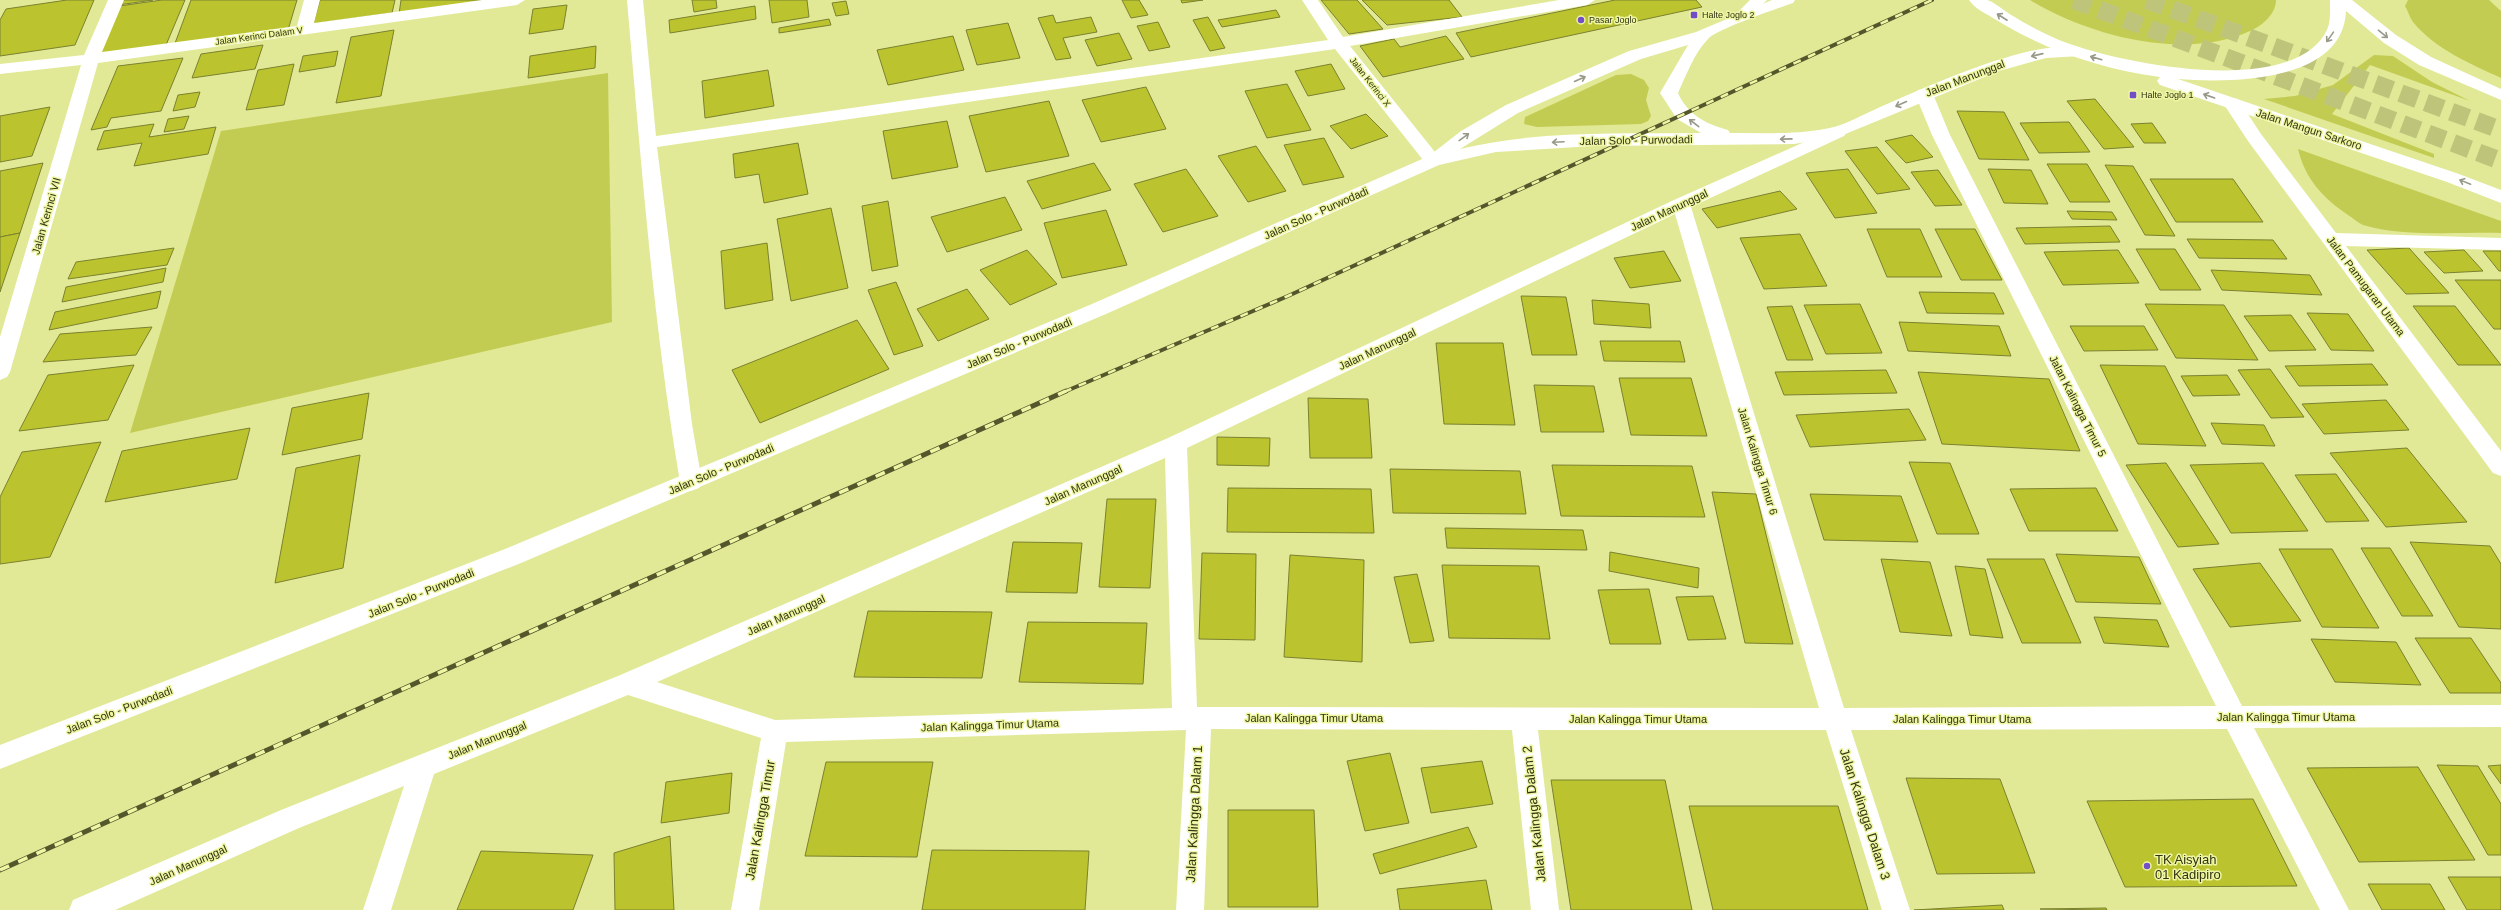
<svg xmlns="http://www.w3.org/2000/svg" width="2501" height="910" font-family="Helvetica,sans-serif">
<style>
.green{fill:#c3cc52}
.building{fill:#bbc42e;stroke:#7b812f}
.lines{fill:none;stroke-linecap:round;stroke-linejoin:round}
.highway-tunnel{stroke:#bec57b;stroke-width:18;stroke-dasharray:18 9;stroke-linecap:butt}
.minor{fill:#fff;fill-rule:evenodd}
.major{fill:#fff;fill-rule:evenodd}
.highway{fill:#fff;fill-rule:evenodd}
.rail-far1-casing{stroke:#54572c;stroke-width:4}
.rail-casing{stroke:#54572c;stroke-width:5}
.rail-far1{stroke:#eef6a3;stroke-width:2.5;stroke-dasharray:8;stroke-linecap:butt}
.rail{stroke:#eef6a3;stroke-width:3.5;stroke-dasharray:10;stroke-linecap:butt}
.oneway{stroke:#989988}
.poi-dot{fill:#734ec7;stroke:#eef6a3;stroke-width:1.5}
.labels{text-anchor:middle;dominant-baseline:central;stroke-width:3;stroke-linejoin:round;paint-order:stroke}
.far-poi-label{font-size:9px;fill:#313311;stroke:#eef6a3;text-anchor:start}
.far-street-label{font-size:9px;fill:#313311;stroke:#eef6a3}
.street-label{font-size:11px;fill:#313311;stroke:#eef6a3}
.near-street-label{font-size:13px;fill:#313311;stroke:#eef6a3}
.near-poi-label{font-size:13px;fill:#313311;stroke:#eef6a3;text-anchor:start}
</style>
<rect width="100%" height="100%" fill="#e1e996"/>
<!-- green -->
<g class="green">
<path d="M2030,0H2276C2276,14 2262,26 2250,31C2185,61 2089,36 2030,0Z"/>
<path d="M2408,0H2489L2501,11V78C2471,64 2435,49 2413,22C2410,18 2408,11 2405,6Z"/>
<path d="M2374,55L2393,56L2432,82L2470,101L2370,65L2332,114L2434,154V158L2264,99L2295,96L2333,85Z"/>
<path d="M608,73L612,322L130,433L221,131Z"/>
<path d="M1631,74L1644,80L1649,88L1646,100L1651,116L1648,121L1641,124L1537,127L1524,124L1525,117L1616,75Z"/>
<path d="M2298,149L2501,221V233C2460,232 2401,237 2363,225C2358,223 2353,218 2348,215C2323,198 2305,179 2298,149Z"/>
</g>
<!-- building -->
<g class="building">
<path d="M67,0H94L75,45L0,56V20L6,9Z"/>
<path d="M120,0H153L118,5Z"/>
<path d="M162,0H185L166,45L96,54L119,6Z"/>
<path d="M191,0H297L288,30L174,46Z"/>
<path d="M320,0H395L392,13L313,24Z"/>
<path d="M401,0H491L399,14Z"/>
<path d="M692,0H716L717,8L694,12Z"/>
<path d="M769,0H807L809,17L772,23Z"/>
<path d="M1122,0H1139L1148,15L1131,18Z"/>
<path d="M1181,0H1203L1182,3Z"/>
<path d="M1321,0H1357L1383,29L1349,34Z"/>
<path d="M1362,0H1449L1462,17L1387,25Z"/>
<path d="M1615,0H1696L1702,7L1471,57L1456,33Z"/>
<path d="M846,1L849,14L836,16L832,3Z"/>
<path d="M567,5L563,29L529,34L533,9Z"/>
<path d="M755,6L756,19L670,33L669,20Z"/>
<path d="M1276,10L1280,17L1222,27L1218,20Z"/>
<path d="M1053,15L1056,23L1091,17L1097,32L1063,38L1071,58L1056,60L1038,18Z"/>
<path d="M1208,17L1225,48L1210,51L1193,20Z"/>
<path d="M829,19L831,25L779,33V28Z"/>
<path d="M1158,22L1170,47L1149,51L1137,26Z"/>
<path d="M1008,23L1020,58L977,65L966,30Z"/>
<path d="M394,30L381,96L336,103L351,37Z"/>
<path d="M1119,33L1132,59L1097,66L1085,40Z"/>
<path d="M953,36L964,70L888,85L877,50Z"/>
<path d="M1446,36L1464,59L1383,77L1360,46L1394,39L1400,47Z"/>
<path d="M263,45L255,69L192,78L201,54Z"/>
<path d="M596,46L595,68L528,78L530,56Z"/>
<path d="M338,51L335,66L299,72L303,56Z"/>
<path d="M183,58L161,111L111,118L107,127L91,130L118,66Z"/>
<path d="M294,64L284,105L246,110L258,70Z"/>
<path d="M1331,64L1345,89L1308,96L1295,71Z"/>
<path d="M768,70L774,106L705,118L702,81Z"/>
<path d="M1287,84L1311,130L1267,138L1245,91Z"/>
<path d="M1146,87L1166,129L1101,142L1082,100Z"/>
<path d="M200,92L195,107L173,111L178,95Z"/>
<path d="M2095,99L2134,147L2104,149L2067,101Z"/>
<path d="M1049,101L1069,156L986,172L969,116Z"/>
<path d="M50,107L32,156L0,162V116Z"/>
<path d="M1957,111L2004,112L2029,160L1979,159Z"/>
<path d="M1366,114L1388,136L1351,149L1330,126Z"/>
<path d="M189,116L184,129L164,132L168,119Z"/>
<path d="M947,121L958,167L892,179L883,131Z"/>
<path d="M2069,122L2090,152L2039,153L2020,123Z"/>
<path d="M2152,123L2166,143H2144L2131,124Z"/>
<path d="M154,124L149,137L216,127L208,154L134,166L142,143L97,150L104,131Z"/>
<path d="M1912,135L1933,157L1906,163L1885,141Z"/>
<path d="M1324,138L1344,177L1303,185L1284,145Z"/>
<path d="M798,143L808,194L764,203L759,174L735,178L733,154Z"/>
<path d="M1256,146L1286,191L1248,202L1218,156Z"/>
<path d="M1877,147L1910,189L1877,194L1845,151Z"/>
<path d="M43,163L20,233L0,237V171Z"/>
<path d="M1094,163L1111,190L1042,209L1027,181Z"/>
<path d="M2047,164H2087L2110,202H2070Z"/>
<path d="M2105,165L2133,166L2175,236L2145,235Z"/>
<path d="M1186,169L1218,216L1163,232L1134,184Z"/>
<path d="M1848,169L1877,213L1835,218L1806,173Z"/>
<path d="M1988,169L2031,170L2048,204L2004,203Z"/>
<path d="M1938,170L1962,205L1935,206L1911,172Z"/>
<path d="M2150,179H2233L2263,222H2176Z"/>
<path d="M1780,191L1797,209L1717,228L1702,209Z"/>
<path d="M1005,197L1022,230L947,252L931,217Z"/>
<path d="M888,201L898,266L872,271L862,206Z"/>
<path d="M831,208L848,288L791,301L777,219Z"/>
<path d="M1106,210L1127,265L1062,278L1044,223Z"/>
<path d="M2067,211L2112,212L2117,220L2072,219Z"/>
<path d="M2110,226L2120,242L2025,244L2016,228Z"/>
<path d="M1867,229H1920L1942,277H1887Z"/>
<path d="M1935,229H1975L2002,280H1961Z"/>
<path d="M20,233L0,292V237Z"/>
<path d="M1800,234L1827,286L1764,289L1740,238Z"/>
<path d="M2187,239L2273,240L2287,259L2199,258Z"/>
<path d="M767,243L773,300L725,309L721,251Z"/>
<path d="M174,248L167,265L68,279L76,262Z"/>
<path d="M2409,248L2449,293L2406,294L2367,250Z"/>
<path d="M2136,249H2175L2201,290H2160Z"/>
<path d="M1027,250L1057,284L1010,305L980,270Z"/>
<path d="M2118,250L2139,283L2063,285L2044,252Z"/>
<path d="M2464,250L2483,271L2444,273L2424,252Z"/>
<path d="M1664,251L1681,281L1630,288L1614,258Z"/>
<path d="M2483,251H2501V271H2499Z"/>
<path d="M166,268L163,282L62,302L66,287Z"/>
<path d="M2211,270L2310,275L2322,295L2222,290Z"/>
<path d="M2455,280H2501V329H2494Z"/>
<path d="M896,282L923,346L894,355L868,290Z"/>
<path d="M967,289L989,319L938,341L917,309Z"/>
<path d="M161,291L157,308L49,330L55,312Z"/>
<path d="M1919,292L1994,293L2004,314L1927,313Z"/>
<path d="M1521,296L1566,297L1577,355H1532Z"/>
<path d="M1592,300L1649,304L1651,328L1594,324Z"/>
<path d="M1860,304L1882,353L1826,354L1804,305Z"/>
<path d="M2145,304L2224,305L2258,360L2176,358Z"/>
<path d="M1792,306L1813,360H1787L1767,307Z"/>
<path d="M2413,306H2455L2501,365H2458Z"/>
<path d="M2307,313L2348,314L2374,351L2331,350Z"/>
<path d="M2291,315L2316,350L2269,351L2244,316Z"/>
<path d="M857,320L889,369L760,423L732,370Z"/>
<path d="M1899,322L1999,326L2011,356L1908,351Z"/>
<path d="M2070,326H2144L2158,350L2084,351Z"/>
<path d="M152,327L136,355L43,362L60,334Z"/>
<path d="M1600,341H1680L1685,362L1604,361Z"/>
<path d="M1436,343H1503L1515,425L1444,424Z"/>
<path d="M2372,364L2388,385L2299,386L2285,366Z"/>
<path d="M134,365L108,420L19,431L48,375Z"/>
<path d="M2100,365L2165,366L2206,446L2138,444Z"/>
<path d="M2270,369L2304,417L2271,418L2238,370Z"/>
<path d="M1886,370L1897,393L1784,395L1775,372Z"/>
<path d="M1918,372L2049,379L2080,451L1942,444Z"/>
<path d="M2227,375L2240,395L2193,396L2181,376Z"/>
<path d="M1619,378H1691L1707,436L1631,435Z"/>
<path d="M1534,385L1594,386L1604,432H1541Z"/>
<path d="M369,393L362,439L282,455L292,408Z"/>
<path d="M1308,398L1368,399L1372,458H1310Z"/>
<path d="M2386,400L2409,430L2324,434L2302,404Z"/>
<path d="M1909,409L1926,440L1810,447L1796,415Z"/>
<path d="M2211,423L2264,425L2275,446L2222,444Z"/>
<path d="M250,428L237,479L105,502L122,451Z"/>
<path d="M1217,437L1270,438L1269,466L1217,465Z"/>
<path d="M101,442L50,557L0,564V497L22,452Z"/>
<path d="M2407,448L2467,522L2386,527L2330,453Z"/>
<path d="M360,455L343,568L275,583L296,468Z"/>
<path d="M1909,462L1950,463L1979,534H1937Z"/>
<path d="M2166,463L2219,544L2178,547L2126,465Z"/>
<path d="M2263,463L2308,531L2231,533L2190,465Z"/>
<path d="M1552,465L1692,466L1705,517L1561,516Z"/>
<path d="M1390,469L1520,471L1526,514L1393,513Z"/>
<path d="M2336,474L2369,521L2326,522L2295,475Z"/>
<path d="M1228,488L1371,489L1374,533L1227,532Z"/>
<path d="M2096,488L2118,531H2029L2010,489Z"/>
<path d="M1712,492L1756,494L1793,644L1745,643Z"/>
<path d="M1810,494L1901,496L1918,542L1824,540Z"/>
<path d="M1107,499H1156L1150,588L1099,587Z"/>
<path d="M1445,528L1583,530L1587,550L1447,548Z"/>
<path d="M1013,542L1082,543L1077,593L1006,592Z"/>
<path d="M2410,542L2490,546L2501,564V629L2459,627Z"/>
<path d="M2361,548H2390L2433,616H2402Z"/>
<path d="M2279,549H2332L2379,628L2322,627Z"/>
<path d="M1610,552L1699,568L1698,588L1609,571Z"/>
<path d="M1202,553L1256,554L1255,640L1199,639Z"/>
<path d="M2056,554L2139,557L2161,604L2076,602Z"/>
<path d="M1290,555L1364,560L1362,662L1284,657Z"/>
<path d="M1881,559L1930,562L1952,636L1900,632Z"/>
<path d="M1987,559H2044L2081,643H2022Z"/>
<path d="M2260,563L2301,621L2230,627L2193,569Z"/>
<path d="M1442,565L1539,566L1550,639L1449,638Z"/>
<path d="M1955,566L1985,569L2003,638L1970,635Z"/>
<path d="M1417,574L1434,641L1410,643L1394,577Z"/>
<path d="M1649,589L1661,644H1610L1598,590Z"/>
<path d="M1713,596L1726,639L1688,640L1676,597Z"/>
<path d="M868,611L992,612L982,678L854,677Z"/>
<path d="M2094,617L2157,620L2169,647L2104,643Z"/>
<path d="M1028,622L1147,623L1143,684L1019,682Z"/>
<path d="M2415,638H2471L2501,683V693H2450Z"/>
<path d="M2311,639L2396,642L2421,685L2335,682Z"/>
<path d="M1390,753L1409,823L1365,831L1347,761Z"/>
<path d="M1482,761L1493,804L1431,813L1421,768Z"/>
<path d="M826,762H933L917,857L805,856Z"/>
<path d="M2437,765L2478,766L2501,804V855H2488Z"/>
<path d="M2501,765V784L2488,766Z"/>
<path d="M2418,767L2475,860L2359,862L2307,768Z"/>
<path d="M732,773L729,813L661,823L666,782Z"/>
<path d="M1906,778L2000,779L2035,873L1937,874Z"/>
<path d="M1551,780H1665L1692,910H1571Z"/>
<path d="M2253,799L2297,886L2125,887L2087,801Z"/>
<path d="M1689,806H1838L1868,910H1713Z"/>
<path d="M1228,810H1314L1318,907H1228Z"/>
<path d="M1468,827L1477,847L1380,874L1373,854Z"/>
<path d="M670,836L674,910H615L614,853Z"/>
<path d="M932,850L1089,851L1085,910H922Z"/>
<path d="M481,851L593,855L573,910H457Z"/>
<path d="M2448,877H2501V910H2467Z"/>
<path d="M1486,880L1492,910H1400L1397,889Z"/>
<path d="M2368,884H2430L2445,910H2382Z"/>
<path d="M2002,905L2004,910H1914Z"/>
<path d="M2106,908L2107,910L2040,909Z"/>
</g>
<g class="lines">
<!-- highway-tunnel -->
<g class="highway-tunnel">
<path d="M2074,0L2501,161"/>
<path d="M2147,0L2501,130"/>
</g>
<!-- minor -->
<g class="minor">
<path d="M108,0H124L102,52L297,26L304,0H320L314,23L482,0H525L517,5L98,63L10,372L7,377L0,380V337L81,65L0,74V64L84,55Z"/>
<path d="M627,0H643L656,136L1328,40L1302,0H1318L1343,37L1559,0H1595L1587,5L1350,46L1439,157L1442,161L1439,165H1427L1335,49L657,147L692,424L702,482L699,488L691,491L683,488L680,482C653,323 641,161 627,0Z"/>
<path d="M1924,89L1930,90L1933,94L1950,135L2242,706L2501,705V727L2254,728L2349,910H2320L2227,729L1851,730L1910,910H1882L1826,730H1538L1559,910H1531L1512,730L1211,729L1204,910H1176L1186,730L786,742L759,910H731L761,738L628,695L434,774L391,910H363L404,786L299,828L115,910H69L73,900L281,810L618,676L1168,438L1674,200L1838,127L1844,128L1847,132L1844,136L1691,207L1844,708L2216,706L1932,135L1915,94L1918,90ZM1675,214L1819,708L1197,707L1187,448ZM1165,458L1172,708L775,720L657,682Z"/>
<path d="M2232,98L2238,99L2261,134L2336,233L2501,238V250L2346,246L2501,451V476L2493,473L2248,141L2223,103L2226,99Z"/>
</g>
<!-- major -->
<path class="major" d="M1772,0H1795L1793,3C1776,9 1717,29 1708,39C1694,53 1686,76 1678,93C1688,115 1706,124 1728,130L1730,133C1764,133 1800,135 1834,127C1849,123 1864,114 1878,108C1924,88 2034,37 2081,48L2083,52L2081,56L2046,58L1999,71L1838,137L1794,144L1594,146L1496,152L1439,165L1106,314L521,563L0,769V745L505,549L1092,304L1429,156L1461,131L1506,105L1629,51L1696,32ZM1688,45L1660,93L1677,119L1701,133C1621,134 1538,130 1460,149L1518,113L1641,59Z"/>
<!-- highway -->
<g class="highway">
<path d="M1750,0H1767L1747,20H1735L1733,17Z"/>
<path d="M1969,0C1974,0 1982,0 1987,0C1995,2 2005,12 2013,16C2031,27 2050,37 2070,44C2125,64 2294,98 2327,30C2331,21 2330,9 2330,0H2352L2396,35L2431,57L2501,89V100L2419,65L2384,43L2346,11C2343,83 2230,83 2178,79L2459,174L2501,190V203L2447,182L2160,85L2157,81L2160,77C2102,69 2044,50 1993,18C1985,13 1974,8 1969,0Z"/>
</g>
<defs>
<path id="rail-far1" d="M1064,392L1288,296L1932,0"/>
<path id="rail" d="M0,870L1066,391"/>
</defs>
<!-- rail-far1 casing -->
<use href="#rail-far1" class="rail-far1-casing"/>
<!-- rail casing -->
<use href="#rail" class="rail-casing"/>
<!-- rail-far1 -->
<use href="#rail-far1" class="rail-far1"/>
<!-- rail -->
<use href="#rail" class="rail"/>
</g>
<!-- one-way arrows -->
<defs><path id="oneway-shaft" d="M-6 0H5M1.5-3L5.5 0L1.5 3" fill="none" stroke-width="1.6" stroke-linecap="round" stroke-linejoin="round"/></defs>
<g class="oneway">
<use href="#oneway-shaft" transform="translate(2002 17) rotate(-147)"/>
<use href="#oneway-shaft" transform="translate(2383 34) rotate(39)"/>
<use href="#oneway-shaft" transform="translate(2330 37) rotate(125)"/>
<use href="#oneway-shaft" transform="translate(2037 55) rotate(167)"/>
<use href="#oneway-shaft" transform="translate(2096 58) rotate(-164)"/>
<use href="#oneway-shaft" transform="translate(1580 79) rotate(-24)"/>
<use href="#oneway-shaft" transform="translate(2209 96) rotate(-161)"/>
<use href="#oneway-shaft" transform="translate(1901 104) rotate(156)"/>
<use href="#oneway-shaft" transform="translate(1694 123) rotate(-143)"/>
<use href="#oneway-shaft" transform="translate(1464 137) rotate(-36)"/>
<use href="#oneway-shaft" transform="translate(1786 139) rotate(179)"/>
<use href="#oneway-shaft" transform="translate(1558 142) rotate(177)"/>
<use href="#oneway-shaft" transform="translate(2465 182) rotate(-158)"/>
</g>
<!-- markers -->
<g class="poi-dot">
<rect x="1690" y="11" width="8" height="8" rx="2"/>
<circle cx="1581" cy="20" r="4"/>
<rect x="2129" y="91" width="8" height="8" rx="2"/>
<circle cx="2147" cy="866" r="4"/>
</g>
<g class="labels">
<!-- far-poi labels -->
<g class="far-poi-label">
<text x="1702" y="15">Halte Joglo 2</text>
<text x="1589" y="20">Pasar Joglo</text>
<text x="2141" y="95">Halte Joglo 1</text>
</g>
<!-- far-street labels -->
<g class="far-street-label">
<text transform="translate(259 36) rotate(-8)">Jalan Kerinci Dalam V</text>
<text transform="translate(1370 82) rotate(52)">Jalan Kerinci X</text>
</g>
<!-- street labels -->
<g class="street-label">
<text transform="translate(1965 78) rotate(-21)">Jalan Manunggal</text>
<text transform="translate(2309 129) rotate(18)">Jalan Mangun Sarkoro</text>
<text transform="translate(1636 140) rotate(-1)">Jalan Solo - Purwodadi</text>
<text transform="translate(1669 210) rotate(-25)">Jalan Manunggal</text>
<text transform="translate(1316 213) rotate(-24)">Jalan Solo - Purwodadi</text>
<text transform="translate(46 216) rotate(-74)">Jalan Kerinci VII</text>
<text transform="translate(2366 286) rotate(53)">Jalan Pamugaran Utama</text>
<text transform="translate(1019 343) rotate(-23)">Jalan Solo - Purwodadi</text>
<text transform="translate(1377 349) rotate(-25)">Jalan Manunggal</text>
<text transform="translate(2078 406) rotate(63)">Jalan Kalingga Timur 5</text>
<text transform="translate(1758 461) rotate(73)">Jalan Kalingga Timur 6</text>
<text transform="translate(721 469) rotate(-23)">Jalan Solo - Purwodadi</text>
<text transform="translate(1083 485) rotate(-24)">Jalan Manunggal</text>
<text transform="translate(421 593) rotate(-22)">Jalan Solo - Purwodadi</text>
<text transform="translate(786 615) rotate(-24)">Jalan Manunggal</text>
<text transform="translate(119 710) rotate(-21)">Jalan Solo - Purwodadi</text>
<text x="2286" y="717">Jalan Kalingga Timur Utama</text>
<text x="1314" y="718">Jalan Kalingga Timur Utama</text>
<text x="1638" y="719">Jalan Kalingga Timur Utama</text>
<text x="1962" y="719">Jalan Kalingga Timur Utama</text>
<text transform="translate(990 725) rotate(-2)">Jalan Kalingga Timur Utama</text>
<text transform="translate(487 740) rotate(-22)">Jalan Manunggal</text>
<text transform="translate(188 865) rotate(-24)">Jalan Manunggal</text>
</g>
<!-- near-street labels -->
<g class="near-street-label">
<text transform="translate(1194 814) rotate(-87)">Jalan Kalingga Dalam 1</text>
<text transform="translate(1534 814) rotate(-96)">Jalan Kalingga Dalam 2</text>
<text transform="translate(1865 814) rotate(72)">Jalan Kalingga Dalam 3</text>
<text transform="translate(760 820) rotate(-80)">Jalan Kalingga Timur</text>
</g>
<!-- near-poi labels -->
<g class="near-poi-label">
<text x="2155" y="859">TK Aisyiah<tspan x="2155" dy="15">01 Kadipiro</tspan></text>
</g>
</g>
</svg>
